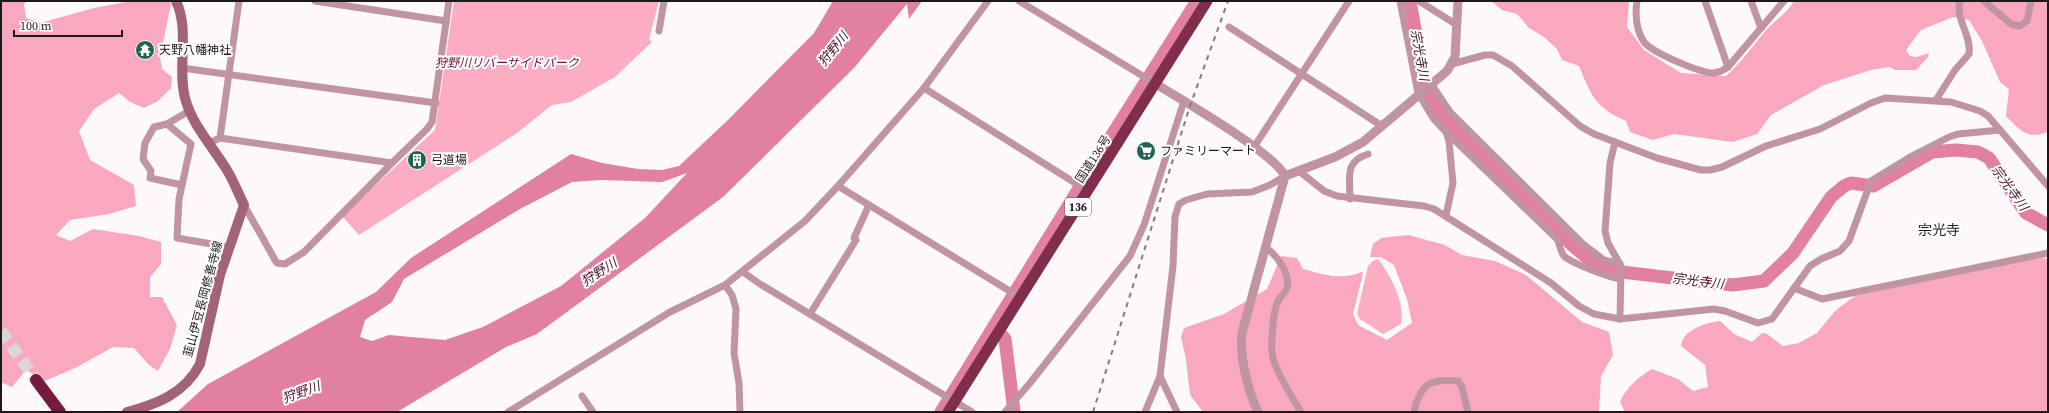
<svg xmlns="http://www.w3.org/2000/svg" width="2049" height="413" font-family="'Source Serif 4','Noto Sans JP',serif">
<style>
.green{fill:#fcacc3}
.forest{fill:#f9a8c0}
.water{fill:#e2809f;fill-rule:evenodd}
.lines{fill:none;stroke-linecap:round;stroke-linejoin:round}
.river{stroke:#e2809f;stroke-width:13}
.motorway-tunnel{stroke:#dcd6d8;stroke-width:12;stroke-dasharray:12 6;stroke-linecap:butt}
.minor{stroke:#c194a1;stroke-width:7}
.tertiary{stroke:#c194a1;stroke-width:9}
.secondary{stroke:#a26376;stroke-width:10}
.trunk{stroke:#802e4c;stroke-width:11}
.motorway{stroke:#741c40;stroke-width:12}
.rail{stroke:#837d7f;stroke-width:2;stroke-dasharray:5 5;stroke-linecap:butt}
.labels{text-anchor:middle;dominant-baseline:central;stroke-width:4;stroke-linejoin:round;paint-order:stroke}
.shield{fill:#fff;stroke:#625d5f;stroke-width:1}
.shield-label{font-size:11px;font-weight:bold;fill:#1f181a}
.poi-label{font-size:12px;fill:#1f181a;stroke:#fff;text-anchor:start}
.park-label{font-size:12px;font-style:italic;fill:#681036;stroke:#fff}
.street-label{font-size:12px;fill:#1f181a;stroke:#fff}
.water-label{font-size:13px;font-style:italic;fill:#4b0e27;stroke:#fff}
.quarter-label{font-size:14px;fill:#1f181a;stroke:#fff}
</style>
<rect width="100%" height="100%" fill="#fdf8f9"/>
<!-- green -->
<g class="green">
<path d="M454,1H659L649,39L652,42L615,77L571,102L552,105L517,133L359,235L342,216L435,130Z"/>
<path d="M1378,259C1391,276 1405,302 1401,324L1383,334L1360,319L1357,314L1368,266L1373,261Z"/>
</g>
<!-- forest -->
<g class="forest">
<path d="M1,1H27L24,4L26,18L40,23L94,8L131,1H169L171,4L160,57L162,69L172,77L171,88L158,101L144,108L130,102L119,93L94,109L79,131L90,160L134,185L136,206L109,214L70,220L56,235L70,241L93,229L139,236L161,242V264L150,277V297H162L177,325L170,349L158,371L149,365L134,348L113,347L77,367L45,381L26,370L12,387L1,382Z"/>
<path d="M1491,1H1629L1627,27L1644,50L1681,73L1726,76C1742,62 1754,44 1768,28C1777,19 1788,12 1794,1H2048V132C2026,140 2020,130 2006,116L2009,89L2000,82L1982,41L1969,20L1953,17L1921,30L1906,50L1910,56L1916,57L1929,53L1928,57L1916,70H1895L1889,67L1871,70L1824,85L1771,115L1757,134L1733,142L1674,134L1653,140L1630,132L1626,121C1595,107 1592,97 1579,66L1562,60L1557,49L1544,37L1529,28L1517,14L1502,10Z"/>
<path d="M1408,235L1445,245L1462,255L1495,261L1526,275L1582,322L1609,332L1613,355L1601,376L1599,412H1203L1190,395L1186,359L1181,337L1184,328L1224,314L1267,289L1281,256L1297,258L1303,269C1322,274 1343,281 1361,272L1363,273L1353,314L1358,325L1387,340L1412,323L1407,299L1394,265L1381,257H1370L1373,244L1381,238Z"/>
<path d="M2041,258L2048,259V412H1625L1620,402C1626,387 1639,377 1652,369L1678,379L1693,391L1708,387L1705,365L1681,346C1683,329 1706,323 1720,321L1734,334L1752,342L1762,333L1767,334L1783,346L1799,343L1817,333L1836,310L1855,296L1974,270Z"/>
</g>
<!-- water -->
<path class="water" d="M833,1H922L909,19L907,4L854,68L723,197L537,334L506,347L397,412H177L208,384L376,292L411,258L571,154L602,163L638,169L662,170L679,166L729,119L814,33ZM687,173L645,218L561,286L483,327L445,340L389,335L372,341L360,337L365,320L392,302L404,279L520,209L572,182L601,180L662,182Z"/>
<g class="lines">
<!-- river -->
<g class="river">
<path d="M1410,1L1425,86L1440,113L1573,246L1591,261L1613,271L1733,285L1764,281L1793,253L1831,197L1844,186L1851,183L1873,186L1932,152L1956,150L1978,152L1989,158L2026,213L2048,225"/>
<path d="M994,326L1005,339L1014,412"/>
<path d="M941,412L1112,135L1197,1"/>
</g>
<!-- motorway-tunnel -->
<path class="motorway-tunnel" d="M1,331L36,380"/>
<!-- minor -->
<g class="minor">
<path d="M315,1L446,21"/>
<path d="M1019,1L1156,84"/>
<path d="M1400,1L1418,93L1433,118L1446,132L1449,141L1453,183L1446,215"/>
<path d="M1419,1L1457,25"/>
<path d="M1637,1C1635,15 1636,30 1644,42C1653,53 1700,73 1714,73C1720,72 1724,70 1728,67L1784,1"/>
<path d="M1705,1L1728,67"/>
<path d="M1751,1L1761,28"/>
<path d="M1984,1L2011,24L2020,26L2027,21L2031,1"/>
<path d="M1229,27L1382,126"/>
<path d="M659,31L664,1"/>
<path d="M1452,64L1485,55H1493L1512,66L1580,126L1594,134L1657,158L1701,170H1710L1722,167L1766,146L1820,129L1871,103L1885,98L1951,102L1980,111L1988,116L2048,186"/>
<path d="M182,68L436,103"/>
<path d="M1432,85L1450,112L1583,244L1604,260L1620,264"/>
<path d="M924,88L1088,191"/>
<path d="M1936,100L1955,70L1969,54C1972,36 1955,19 1960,1"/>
<path d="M189,111L167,124L191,144L179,199L177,238L229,247"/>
<path d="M167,124L154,127L145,143L143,159L151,171L150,178L182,185"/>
<path d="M1446,132L1557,239C1560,244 1560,251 1564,256C1571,263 1609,277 1620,279"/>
<path d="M220,138L239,1"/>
<path d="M1615,142L1610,163L1605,231L1608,243L1621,266L1620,319"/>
<path d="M209,143L220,138L392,163L427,129L432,122L449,1"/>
<path d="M1254,147L1349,1"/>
<path d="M1299,171L1324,191L1337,196L1424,206L1434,209L1551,283L1579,306L1594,314L1620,319L1714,309L1725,311L1758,323L1772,319L1810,266L1821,259L1840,251L1849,241L1871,181L1912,156L1949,137L1958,134L2000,130"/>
<path d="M838,186L1021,298"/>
<path d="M1350,199C1350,177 1344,162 1368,154"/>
<path d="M244,205L275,260L277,263L285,264L304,252L392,163"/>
<path d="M1265,247C1276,254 1291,274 1287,288C1285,294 1279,297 1277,303C1273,315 1270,346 1273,358C1277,374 1292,397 1301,412"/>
<path d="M743,272L760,284L972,412"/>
<path d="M725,285L732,295L736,309L734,353L739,383L740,412"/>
<path d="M1794,288L1822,299L2048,253"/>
<path d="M810,314L856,240L854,238L869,205"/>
<path d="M1160,376L1177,412"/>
<path d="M582,396L593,412"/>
<path d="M508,412L670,312L725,285L805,221L838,186L924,88L988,1"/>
<path d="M1005,412L1030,383L1130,256L1144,225L1184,101"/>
<path d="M1145,412L1160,376L1173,266L1175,217L1179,204L1186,200L1207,194L1252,192L1270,185L1285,176"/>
<path d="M1414,412C1420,385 1429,378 1458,381L1462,387L1468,412"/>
</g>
<!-- tertiary -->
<g class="tertiary">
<path d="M1156,84C1183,101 1273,152 1285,176L1242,333C1239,356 1248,391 1258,412"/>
<path d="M1285,176L1335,157L1363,142L1447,71L1455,57L1458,1"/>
</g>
<!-- secondary -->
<path class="secondary" d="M127,412C158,404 185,393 200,364L220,275L244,205C237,191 232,176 223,164C209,142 192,124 185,98C177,67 190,30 176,1"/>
<!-- trunk -->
<path class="trunk" d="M948,412L1207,1"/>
<!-- motorway -->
<path class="motorway" d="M36,380L60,412"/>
<!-- rail -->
<path class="rail" d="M1093,412L1190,106L1228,1"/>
</g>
<!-- icons -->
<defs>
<symbol id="temple-disc" viewBox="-11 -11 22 22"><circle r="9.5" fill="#226454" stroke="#fff"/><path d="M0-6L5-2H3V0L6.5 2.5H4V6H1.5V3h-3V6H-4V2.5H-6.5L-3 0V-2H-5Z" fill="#fff"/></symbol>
<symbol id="supermarket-disc" viewBox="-11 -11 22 22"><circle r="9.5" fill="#226454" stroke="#fff"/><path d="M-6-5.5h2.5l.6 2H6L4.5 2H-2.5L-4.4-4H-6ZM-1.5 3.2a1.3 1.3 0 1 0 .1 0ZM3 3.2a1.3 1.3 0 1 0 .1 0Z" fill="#fff"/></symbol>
<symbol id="building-disc" viewBox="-11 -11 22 22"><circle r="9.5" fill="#226454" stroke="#fff"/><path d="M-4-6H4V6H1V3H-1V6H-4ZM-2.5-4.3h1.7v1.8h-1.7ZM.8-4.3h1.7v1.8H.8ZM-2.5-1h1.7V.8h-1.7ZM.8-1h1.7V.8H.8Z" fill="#fff"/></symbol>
</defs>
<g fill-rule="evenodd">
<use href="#temple-disc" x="134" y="39" width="22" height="22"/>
<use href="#supermarket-disc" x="1135" y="140" width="22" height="22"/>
<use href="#building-disc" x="406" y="149" width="22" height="22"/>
</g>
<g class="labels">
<!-- shield labels -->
<rect class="shield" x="1065" y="198" width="26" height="18" rx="3"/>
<g class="shield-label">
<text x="1078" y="207">136</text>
</g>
<!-- poi labels -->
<g class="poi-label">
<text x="159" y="50">天野八幡神社</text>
<text x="1160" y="151">ファミリーマート</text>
<text x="431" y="160">弓道場</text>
</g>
<!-- park labels -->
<g class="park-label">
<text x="507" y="63">狩野川リバーサイドパーク</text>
</g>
<!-- street labels -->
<g class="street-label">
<text transform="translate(1093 159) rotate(-57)">国道136号</text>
<text transform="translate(203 299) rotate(-75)">韮山伊豆長岡修善寺線</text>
</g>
<!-- water labels -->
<g class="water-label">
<text transform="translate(833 49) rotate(-51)">狩野川</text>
<text transform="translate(1420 55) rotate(80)">宗光寺川</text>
<text transform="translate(2010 188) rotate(54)">宗光寺川</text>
<text transform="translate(599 272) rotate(-33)">狩野川</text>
<text transform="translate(1698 281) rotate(7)">宗光寺川</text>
<text transform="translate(301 392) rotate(-20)">狩野川</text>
</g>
<!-- quarter labels -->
<g class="quarter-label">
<text x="1939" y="230">宗光寺</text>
</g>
</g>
<!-- border -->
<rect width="2049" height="413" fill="none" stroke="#1f181a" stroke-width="4"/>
<!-- scale -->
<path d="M14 30v6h108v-6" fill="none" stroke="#1f181a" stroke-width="2"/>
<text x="20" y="30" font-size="12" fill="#1f181a" stroke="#ffffff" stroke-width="3" paint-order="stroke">100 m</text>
</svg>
